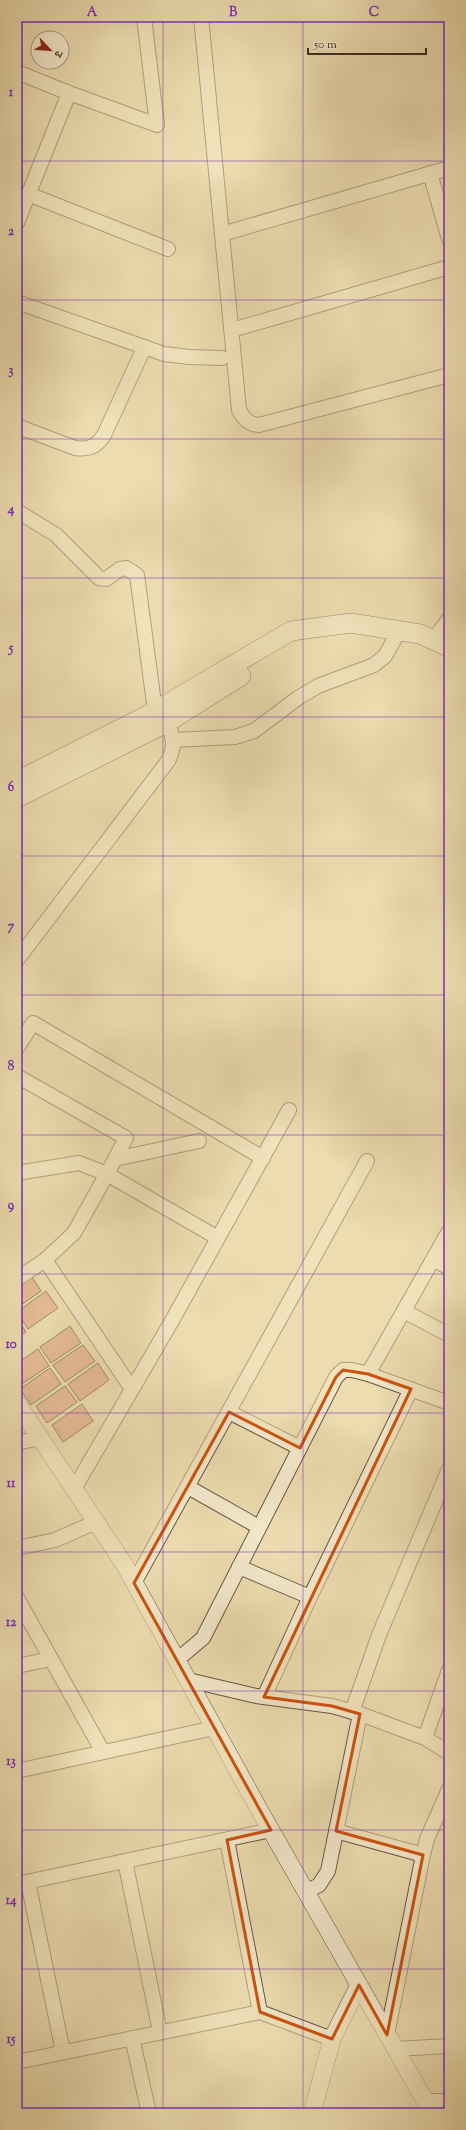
<svg xmlns="http://www.w3.org/2000/svg" width="466" height="2130" font-family="'Sorts Mill Goudy','Noto Serif Devanagari',serif">
<style>
.building{fill:#de9673;stroke:#3b2b21}
.lines{fill:none;stroke-linecap:round;stroke-linejoin:round}
.minor-casing{stroke:#675744;stroke-width:16}
.tertiary-casing{stroke:#675744;stroke-width:18}
.secondary-casing{stroke:#3b2b21;stroke-width:20}
.minor{stroke:#f3e8cb;stroke-width:14}
.tertiary{stroke:#f3e8cb;stroke-width:17}
.secondary{stroke:#f3e8cb;stroke-width:19}
.marked{fill:none;stroke:#ce520f;stroke-width:3;stroke-linejoin:round}
.grid{fill:none;stroke:#7b2cbf;stroke-width:1;stroke-opacity:0.55}
.neatline{fill:none;stroke:#7b2cbf;stroke-width:1.5}
.grid-label{font-size:13px;text-anchor:middle;font-weight:bold;fill:#7b2cbf}
</style>
<rect width="100%" height="100%" fill="#ecdcaf"/>
<filter id="stains"><feTurbulence type="fractalNoise" baseFrequency=".005" numOctaves="4"/><feColorMatrix values="0 0 0 0 .2 0 0 0 0 .09 0 0 0 0 .02 0 0 0 .5 -.17"/></filter>
<radialGradient id="worn" r=".72"><stop offset=".6" stop-color="#630" stop-opacity="0"/><stop offset="1" stop-color="#630" stop-opacity=".3"/></radialGradient>
<!-- building -->
<g class="building">
<path d="M30,1274L41,1291L17,1308V1283Z"/>
<path d="M46,1291L58,1308L28,1329L17,1312Z"/>
<path d="M17,1318L26,1332L17,1338Z"/>
<path d="M70,1326L81,1343L51,1363L40,1347Z"/>
<path d="M83,1345L95,1361L65,1382L53,1365Z"/>
<path d="M38,1349L49,1366L19,1386L17,1383V1363Z"/>
<path d="M98,1363L109,1380L80,1401L68,1384Z"/>
<path d="M50,1368L61,1384L31,1405L20,1389Z"/>
<path d="M65,1386L77,1402L47,1423L36,1406Z"/>
<path d="M82,1404L93,1421L63,1442L52,1425Z"/>
</g>
<g class="lines">
<defs>
<g id="minor">
<path d="M201,17L239,410C244,419 248,424 259,425L449,375"/>
<path d="M17,72L69,93L17,223"/>
<path d="M69,93L157,125L144,17"/>
<path d="M430,173L449,239"/>
<path d="M28,194L168,249"/>
<path d="M222,234L449,168"/>
<path d="M17,302L164,354L189,357L222,358"/>
<path d="M232,330L449,267"/>
<path d="M17,426L75,448C89,450 96,447 104,435L144,348"/>
<path d="M17,511L56,535L99,578L106,579L120,569L126,568L137,575L155,711"/>
<path d="M433,640L449,619"/>
<path d="M173,740L235,737L254,731L298,698L318,686L374,665L385,656L399,631"/>
<path d="M17,960L168,761C176,745 173,739 168,722"/>
<path d="M17,1048L33,1023L263,1158"/>
<path d="M17,1076L126,1138L107,1174L79,1163L17,1173"/>
<path d="M115,1159L199,1141"/>
<path d="M433,1259L449,1268"/>
<path d="M45,1260L132,1389"/>
<path d="M17,1279L45,1260L74,1233L107,1174L218,1238"/>
<path d="M404,1311L449,1335"/>
<path d="M368,1374L449,1403"/>
<path d="M229,1412L300,1448"/>
<path d="M17,1443L40,1438"/>
<path d="M188,1487L259,1527"/>
<path d="M74,1489L173,1319L289,1110"/>
<path d="M17,1548L55,1540L96,1522"/>
<path d="M239,1567L310,1597L411,1389"/>
<path d="M134,1583L367,1161"/>
<path d="M17,1598L103,1752"/>
<path d="M177,1660L203,1638L336,1377L343,1370H352L368,1374L449,1231"/>
<path d="M17,1666L51,1659"/>
<path d="M188,1680L256,1696L332,1706L360,1714L425,1738L449,1753"/>
<path d="M264,1697L310,1597"/>
<path d="M352,1712L379,1635L449,1469"/>
<path d="M425,1738L449,1670"/>
<path d="M17,1771L214,1728"/>
<path d="M336,1831L423,1855"/>
<path d="M227,1840L260,2012"/>
<path d="M125,1861L160,2032"/>
<path d="M28,1882L63,2052"/>
<path d="M17,1884L271,1830"/>
<path d="M306,1892L319,1885L328,1871L360,1714"/>
<path d="M387,2035L423,1855L427,1839L449,1789"/>
<path d="M132,2038L149,2113"/>
<path d="M395,2049L449,2046"/>
<path d="M17,2062L260,2012L332,2039"/>
<path d="M425,2101H449"/>
</g>
<g id="tertiary">
<path d="M17,1403L124,1564L260,1811L432,2113"/>
<path d="M312,2113L332,2039L359,1985"/>
</g>
<g id="secondary">
<path d="M17,781L148,715L291,631L351,623L420,634L449,647"/>
<path d="M17,798L168,722L241,676"/>
</g>
</defs>
<!-- minor casing -->
<use href="#minor" class="minor-casing"/>
<!-- tertiary casing -->
<use href="#tertiary" class="tertiary-casing"/>
<!-- secondary casing -->
<use href="#secondary" class="secondary-casing"/>
<!-- minor -->
<use href="#minor" class="minor"/>
<!-- tertiary -->
<use href="#tertiary" class="tertiary"/>
<!-- secondary -->
<use href="#secondary" class="secondary"/>
</g>
<!-- marked area -->
<path d="M0 0H466V2130H0ZM343,1370L368,1374L411,1389L264,1697L332,1706L360,1714L336,1831L423,1855L387,2035L359,1985L332,2039L260,2012L227,1840L271,1830L134,1583L229,1412L300,1448L336,1377Z" fill="#ecdcaf" fill-opacity=".55" fill-rule="evenodd"/>
<path class="marked" d="M343,1370L368,1374L411,1389L264,1697L332,1706L360,1714L336,1831L423,1855L387,2035L359,1985L332,2039L260,2012L227,1840L271,1830L134,1583L229,1412L300,1448L336,1377Z"/>
<!-- grid -->
<path class="grid" d="M163,17V2113M303,17V2113M17,161H449M17,300H449M17,439H449M17,578H449M17,717H449M17,856H449M17,995H449M17,1135H449M17,1274H449M17,1413H449M17,1552H449M17,1691H449M17,1830H449M17,1969H449"/>
<!-- margin -->
<rect width="466" height="2130" fill="none" stroke="#ecdcaf" stroke-width="44"/>
<!-- north arrow -->
<g transform="translate(50 50) rotate(116)"><circle r="19" fill="#f3e8cb" stroke="#a99c87"/>
<path d="M0-3L7 15L0 10L-7 15Z" fill="#8f2418"/>
<text y="-6" font-size="11" font-weight="bold" text-anchor="middle" fill="#3b2b21">उ</text>
</g>
<!-- scale -->
<path d="M308 48v6h118v-6" fill="none" stroke="#3b2b21" stroke-width="2"/>
<text x="314" y="48" font-size="12" fill="#3b2b21" stroke="#f3e8cb" stroke-width="3" paint-order="stroke">50 m</text>
<rect x="22" y="22" width="422" height="2086" class="neatline"/>
<g class="grid-label">
<text x="92" y="16">A</text>
<text x="233" y="16">B</text>
<text x="374" y="16">C</text>
<text x="11" y="96">1</text>
<text x="11" y="235">2</text>
<text x="11" y="374">3</text>
<text x="11" y="513">4</text>
<text x="11" y="652">5</text>
<text x="11" y="791">6</text>
<text x="11" y="930">7</text>
<text x="11" y="1070">8</text>
<text x="11" y="1209">9</text>
<text x="11" y="1348">10</text>
<text x="11" y="1487">11</text>
<text x="11" y="1626">12</text>
<text x="11" y="1765">13</text>
<text x="11" y="1904">14</text>
<text x="11" y="2043">15</text>
</g>
<rect width="100%" height="100%" filter="url(#stains)"/>
<rect width="100%" height="100%" fill="url(#worn)"/>
</svg>
